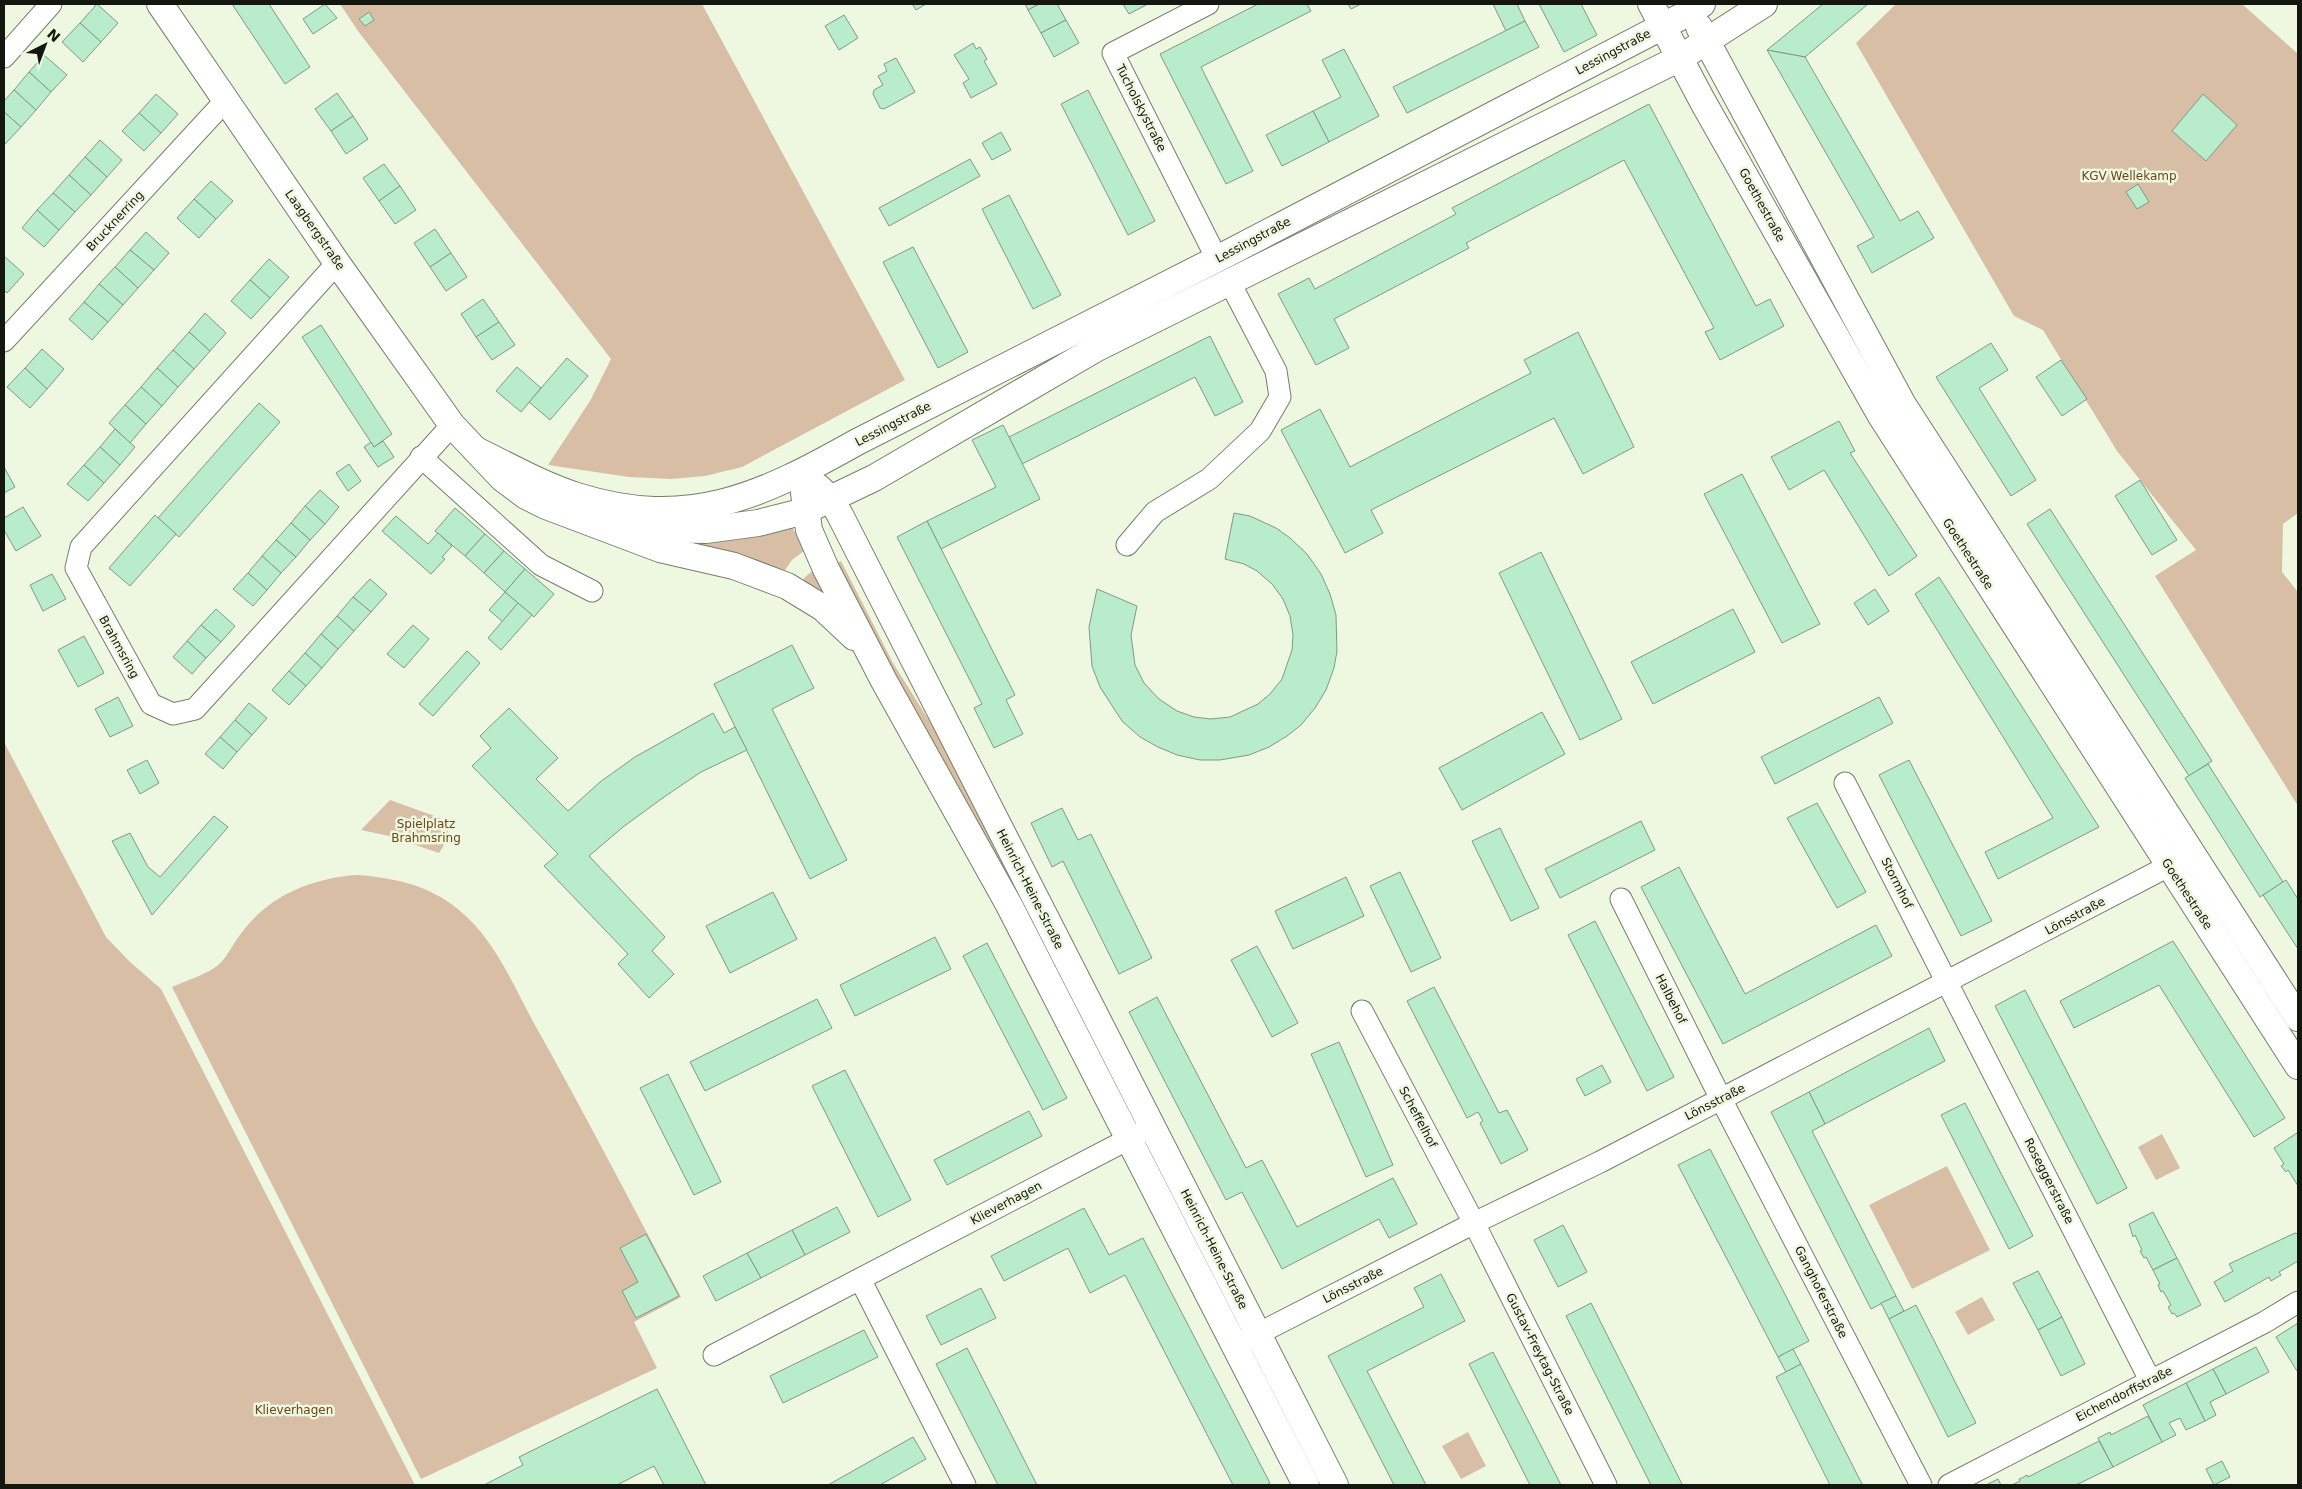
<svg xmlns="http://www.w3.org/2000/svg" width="2302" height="1489" font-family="'DejaVu Sans',sans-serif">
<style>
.green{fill:#d7bea4}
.building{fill:#b8eccb;stroke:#829889}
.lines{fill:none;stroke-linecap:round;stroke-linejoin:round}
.minor-casing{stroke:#757f6a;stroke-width:23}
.tertiary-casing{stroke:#757f6a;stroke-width:28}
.minor{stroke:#fff;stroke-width:21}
.tertiary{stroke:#fff;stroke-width:26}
.labels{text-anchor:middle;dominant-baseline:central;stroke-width:5;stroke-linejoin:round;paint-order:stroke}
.street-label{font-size:12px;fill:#13170f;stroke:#eef8e1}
.park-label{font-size:12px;fill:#6b4616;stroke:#eef8e1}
</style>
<rect width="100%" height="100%" fill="#eef8e1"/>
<!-- green -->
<g class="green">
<path d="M340,4H702L905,380L742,467L705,476L671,479L629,477L548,465L590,401L611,359L358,31Z"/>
<path d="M1896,4H2242L2298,54V513L2283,524L2282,572L2298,592V806L2155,576L2196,550L2117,451L2043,330L2014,316L1856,43Z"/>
<path d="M792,527L805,550L792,560L783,573L702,547V542Z"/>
<path d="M841,561L893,663L940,738L1018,888L1013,891L924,733L835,564Z"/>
<path d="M815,569L834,605L802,582L805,577Z"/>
<path d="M4,742L106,937L129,961L161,989L415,1485H4Z"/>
<path d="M390,800L440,818L450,835L439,853L389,836L361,830Z"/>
<path d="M357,875C395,878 429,885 459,910C495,939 514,987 536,1027C586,1116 633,1207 681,1297L634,1322L657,1368L421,1479L172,987C185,981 208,974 218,965C228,957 234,941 243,931C270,895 313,878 357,875Z"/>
<path d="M2162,1134L2180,1168L2156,1180L2138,1147Z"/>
<path d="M1947,1166L1990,1250L1912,1289L1869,1205Z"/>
<path d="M1982,1297L1995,1320L1968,1335L1955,1312Z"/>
<path d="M1468,1432L1486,1466L1461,1479L1442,1446Z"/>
</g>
<!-- building -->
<g class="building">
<path d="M97,4L118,23L101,42L80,23Z"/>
<path d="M232,4H269L310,67L285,84Z"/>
<path d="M325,4L337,18L313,34L303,19Z"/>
<path d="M912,4H926L916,10Z"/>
<path d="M1025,4H1039L1028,10Z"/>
<path d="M1039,4H1057L1066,20L1041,33L1028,10Z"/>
<path d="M1123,4H1148L1129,14Z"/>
<path d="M1258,4H1307L1311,11L1201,67L1253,171L1226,184L1160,54Z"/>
<path d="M1348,4H1361L1351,9Z"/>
<path d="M1493,4H1517L1525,21L1506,31Z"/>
<path d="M1539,4H1581L1597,35L1564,52Z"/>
<path d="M1823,4H1868L1805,57L1767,50Z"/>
<path d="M369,12L374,20L365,26L359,19Z"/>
<path d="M844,15L858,38L839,50L825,26Z"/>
<path d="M1066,20L1079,43L1054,57L1041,33Z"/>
<path d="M1525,21L1539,47L1407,113L1393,87Z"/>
<path d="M80,23L101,42L83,62L62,42Z"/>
<path d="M973,43L976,49L980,47L987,59L984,61L997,84L971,98L963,83L969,79L954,55Z"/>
<path d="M1344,49L1379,116L1329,142L1313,111L1341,97L1322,60Z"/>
<path d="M1767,50L1805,57L1900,221L1918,211L1934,238L1872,273L1857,246L1874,237Z"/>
<path d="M44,55L67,75L51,92L29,72Z"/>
<path d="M896,58L915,92L884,109L880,108L873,94L874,90L883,85L878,76L887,71L884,64Z"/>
<path d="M29,72L51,92L36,110L14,90Z"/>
<path d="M14,90L36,110L21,127L4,112V101Z"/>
<path d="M1088,90L1155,221L1128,235L1061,104Z"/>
<path d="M337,93L353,116L331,131L315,109Z"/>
<path d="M156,94L178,114L161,133L139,113Z"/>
<path d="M2203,94L2237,125L2206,161L2172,131Z"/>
<path d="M1649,104L1756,306L1770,299L1784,326L1720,360L1705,332L1714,328L1624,160L1466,243L1469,248L1334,319L1349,348L1316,365L1278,294L1309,278L1315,289L1456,214L1452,208Z"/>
<path d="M1313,111L1329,142L1282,166L1266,135Z"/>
<path d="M4,112L21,127L5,144L4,143Z"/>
<path d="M139,113L161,133L144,151L122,131Z"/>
<path d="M353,116L368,139L346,154L331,131Z"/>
<path d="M1001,132L1011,150L992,160L982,143Z"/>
<path d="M100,140L122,160L107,177L85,157Z"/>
<path d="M85,157L107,177L91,195L69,175Z"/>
<path d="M970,159L980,176L889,226L879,208Z"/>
<path d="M384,164L400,186L379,201L363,178Z"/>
<path d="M69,175L91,195L75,212L53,193Z"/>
<path d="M211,181L233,201L216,219L194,199Z"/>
<path d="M2138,184L2149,202L2137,209L2126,192Z"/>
<path d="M400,186L416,210L395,224L379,201Z"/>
<path d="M53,193L75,212L59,230L37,210Z"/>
<path d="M1009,195L1061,295L1033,309L982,209Z"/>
<path d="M194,199L216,219L199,238L177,218Z"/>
<path d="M37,210L59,230L44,247L22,228Z"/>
<path d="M435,229L451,253L430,267L414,243Z"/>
<path d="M146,232L169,253L154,270L130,250Z"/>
<path d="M913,247L968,352L938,368L883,262Z"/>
<path d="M130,250L154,270L138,288L115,267Z"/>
<path d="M451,253L467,277L446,291L430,267Z"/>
<path d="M4,256L24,274L7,293L4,290Z"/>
<path d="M269,259L289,277L270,298L250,280Z"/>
<path d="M115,267L138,288L123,305L99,284Z"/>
<path d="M250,280L270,298L251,319L231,301Z"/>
<path d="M99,284L123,305L108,322L84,302Z"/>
<path d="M483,299L499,322L476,337L461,314Z"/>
<path d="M84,302L108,322L92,340L69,319Z"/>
<path d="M205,313L226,333L210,351L189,332Z"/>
<path d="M499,322L515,345L492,360L476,337Z"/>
<path d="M321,325L392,434L374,447L302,337Z"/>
<path d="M189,332L210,351L194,369L173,350Z"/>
<path d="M1578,332L1634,447L1583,474L1554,418L1371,510L1383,533L1345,553L1281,430L1320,409L1350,467L1531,373L1524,360Z"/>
<path d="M1210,336L1243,402L1215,416L1195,377L1022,464L1009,437Z"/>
<path d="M1991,343L2008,370L1979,388L2036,480L2011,496L1936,377Z"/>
<path d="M42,349L64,369L47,389L25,368Z"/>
<path d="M173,350L194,369L178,387L157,368Z"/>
<path d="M567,358L588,376L550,420L529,402Z"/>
<path d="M2061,360L2087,399L2062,416L2036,377Z"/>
<path d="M517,367L541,388L521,412L496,391Z"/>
<path d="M25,368L47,389L30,408L7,387Z"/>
<path d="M157,368L178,387L162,406L141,387Z"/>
<path d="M141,387L162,406L146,424L125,405Z"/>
<path d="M259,403L280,422L179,537L158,518Z"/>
<path d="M125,405L146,424L130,443L109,423Z"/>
<path d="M1839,421L1855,451L1850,453L1917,556L1889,576L1824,470L1789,490L1771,457Z"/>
<path d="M1003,425L1040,499L941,549L927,521L996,487L972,440Z"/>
<path d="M115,429L135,447L120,465L100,447Z"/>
<path d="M383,441L394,457L378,467L364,447L371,442L374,447Z"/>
<path d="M100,447L120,465L104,483L84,465Z"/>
<path d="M349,464L361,481L348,491L336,473Z"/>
<path d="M84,465L104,483L88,501L67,484Z"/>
<path d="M4,467L15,487L4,493Z"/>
<path d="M1742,474L1820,624L1782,643L1704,494Z"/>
<path d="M2140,480L2177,540L2152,555L2115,496Z"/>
<path d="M320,490L339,507L325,524L305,506Z"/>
<path d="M305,506L325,524L310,540L291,523Z"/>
<path d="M23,507L41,536L16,551L4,530V518Z"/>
<path d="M455,508L485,534L465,556L435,531Z"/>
<path d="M2050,509L2212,761L2189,776L2027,524Z"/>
<path d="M1234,513L1250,516L1276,528L1290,538L1307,554L1321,574L1330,594L1336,615L1337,651L1334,668L1326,690L1315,708L1301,725L1287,736L1269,747L1249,755L1220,760H1200L1177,755L1158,747L1140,737L1122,721L1100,687L1092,666L1089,627L1097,589L1137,606L1131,635L1135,665L1144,683L1159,699L1177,711L1194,717L1211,719L1230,717L1258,704L1270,694L1282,679L1292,650L1293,635L1290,616L1283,599L1272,584L1257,571L1244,564L1225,559Z"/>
<path d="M155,515L176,534L130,586L109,568Z"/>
<path d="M396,516L428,544L438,533L452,546L442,557L445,559L431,574L382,531Z"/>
<path d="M927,521L1015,695L1006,700L1023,734L994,748L974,708L982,704L897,537Z"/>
<path d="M291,523L310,540L296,557L276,540Z"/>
<path d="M485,534L504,551L484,573L465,556Z"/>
<path d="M276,540L296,557L281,573L262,556Z"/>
<path d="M504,551L525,569L505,592L484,573Z"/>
<path d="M1541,552L1622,719L1580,740L1499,573Z"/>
<path d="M262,556L281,573L267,590L248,573Z"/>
<path d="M525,569L554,594L534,617L505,592Z"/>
<path d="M248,573L267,590L253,606L233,589Z"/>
<path d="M52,574L66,599L43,611L30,585Z"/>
<path d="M1939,577L2099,827L1998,879L1985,852L2053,818L1915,594Z"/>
<path d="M370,579L387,594L371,612L353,597Z"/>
<path d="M1875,589L1889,611L1868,625L1854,603Z"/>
<path d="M505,592L518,603L503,622L489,610Z"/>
<path d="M353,597L371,612L354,631L337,616Z"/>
<path d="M518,603L532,615L501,650L488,638Z"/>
<path d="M216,609L235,626L221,642L201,625Z"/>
<path d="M1733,609L1755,652L1653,704L1631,662Z"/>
<path d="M337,616L354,631L338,649L321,634Z"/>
<path d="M201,625L221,642L206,658L187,641Z"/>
<path d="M413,625L429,639L404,668L387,654Z"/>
<path d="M321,634L338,649L322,668L305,653Z"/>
<path d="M84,636L104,673L78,687L58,650Z"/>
<path d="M187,641L206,658L192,674L173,657Z"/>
<path d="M792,645L814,688L772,709L847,860L810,879L714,684Z"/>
<path d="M467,651L480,663L433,716L419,704Z"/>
<path d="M305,653L322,668L306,686L289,671Z"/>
<path d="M289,671L306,686L289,705L272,690Z"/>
<path d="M118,697L133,726L110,737L95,709Z"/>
<path d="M1879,697L1893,723L1775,784L1761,757Z"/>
<path d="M249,703L267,718L252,735L235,720Z"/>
<path d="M509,708L558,758L536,779L568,811L600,782L635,757L713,713L724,733L735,727L747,750L701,772L664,797L623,827L589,856L665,937L652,951L674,974L649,998L618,964L628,954L544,866L558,854L472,766L491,748L480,736Z"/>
<path d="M1542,712L1565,754L1462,810L1439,768Z"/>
<path d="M235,720L252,735L237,752L220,737Z"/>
<path d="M220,737L237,752L223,769L205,754Z"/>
<path d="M147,760L159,783L140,794L127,770Z"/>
<path d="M1909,760L1992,921L1961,936L1879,775Z"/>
<path d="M2208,764L2283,882L2260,897L2185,778Z"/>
<path d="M1817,803L1866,892L1837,908L1787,818Z"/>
<path d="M1062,808L1078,840L1091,834L1152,958L1119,974L1063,861L1052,867L1031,823Z"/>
<path d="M214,816L228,827L152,915L112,841L130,833L148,867L160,877Z"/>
<path d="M1641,821L1655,850L1560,898L1545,869Z"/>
<path d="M1500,828L1539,908L1511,921L1472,841Z"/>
<path d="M1679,867L1745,994L1876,925L1892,956L1723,1044L1641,887Z"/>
<path d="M1400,872L1441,958L1411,972L1370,886Z"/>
<path d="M1346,877L1364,916L1293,949L1275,911Z"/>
<path d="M2286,880L2298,899V949L2263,895Z"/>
<path d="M773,892L797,939L730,973L706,926Z"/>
<path d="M1595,921L1674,1077L1647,1091L1568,935Z"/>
<path d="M935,937L951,969L855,1016L840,985Z"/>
<path d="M2173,941L2285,1118L2254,1137L2159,985L2074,1028L2060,1001Z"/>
<path d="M987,943L1067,1098L1043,1110L963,956Z"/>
<path d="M1257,946L1298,1023L1272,1037L1231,960Z"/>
<path d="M1434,987L1499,1113L1507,1110L1528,1150L1501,1164L1480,1123L1483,1121L1478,1112L1467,1118L1407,1001Z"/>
<path d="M2025,990L2127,1188L2097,1204L1995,1006Z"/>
<path d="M1157,997L1246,1168L1262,1160L1297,1227L1393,1178L1417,1224L1389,1238L1379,1219L1282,1269L1242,1192L1226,1200L1129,1012Z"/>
<path d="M817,999L832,1028L705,1091L690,1062Z"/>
<path d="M1929,1028L1945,1061L1825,1124L1809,1092Z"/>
<path d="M1339,1042L1393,1165L1366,1177L1311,1054Z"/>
<path d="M1602,1065L1611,1082L1585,1096L1576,1079Z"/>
<path d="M845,1070L911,1200L878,1217L812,1086Z"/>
<path d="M668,1074L721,1182L694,1195L640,1088Z"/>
<path d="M1809,1092L1825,1124L1812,1131L1896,1296L1871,1309L1771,1112Z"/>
<path d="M1965,1103L2033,1236L2009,1249L1941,1115Z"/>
<path d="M1029,1111L1042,1136L947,1185L934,1160Z"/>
<path d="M2297,1133L2298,1134V1186L2288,1170L2286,1172L2281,1166L2284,1164L2274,1148Z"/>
<path d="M1710,1149L1809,1341L1778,1357L1678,1165Z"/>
<path d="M837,1207L850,1232L805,1255L792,1230Z"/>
<path d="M1084,1208L1109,1255L1143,1238L1270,1483L1266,1485H1233L1125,1275L1090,1293L1068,1248L1004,1281L991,1256Z"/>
<path d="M2153,1212L2177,1258L2153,1270L2146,1257L2144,1258L2140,1251L2142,1250L2135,1235L2133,1237L2129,1224Z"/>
<path d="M1563,1225L1587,1272L1558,1287L1534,1240Z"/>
<path d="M792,1230L805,1255L761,1278L747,1253Z"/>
<path d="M2295,1233L2298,1234V1261L2279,1272L2281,1275L2271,1281L2269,1277L2225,1302L2214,1282L2233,1271L2229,1264Z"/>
<path d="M646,1234L679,1296L636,1318L622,1291L638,1282L620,1248Z"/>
<path d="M747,1253L761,1278L716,1301L703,1276Z"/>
<path d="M2177,1258L2201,1305L2177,1317L2174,1313L2172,1314L2168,1307L2171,1305L2163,1291L2161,1292L2158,1285L2160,1284L2153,1270Z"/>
<path d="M2038,1271L2062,1317L2038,1330L2013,1283Z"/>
<path d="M1441,1274L1465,1321L1367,1371L1426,1485H1394L1328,1356L1424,1307L1414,1288Z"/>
<path d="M981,1288L996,1318L941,1345L926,1316Z"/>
<path d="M1896,1296L1904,1311L1889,1319L1881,1303Z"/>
<path d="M1591,1303L1682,1484L1679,1485H1651L1566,1316Z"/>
<path d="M1916,1305L1976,1423L1948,1437L1889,1319Z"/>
<path d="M2062,1317L2085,1364L2061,1376L2038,1330Z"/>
<path d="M2298,1323V1371H2297L2276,1337Z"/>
<path d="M864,1330L878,1357L783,1403L770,1376Z"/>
<path d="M2256,1347L2269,1372L2226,1394L2213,1369Z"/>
<path d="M967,1348L1037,1485H998L936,1364Z"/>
<path d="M1793,1349L1801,1364L1786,1372L1778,1357Z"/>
<path d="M1493,1352L1561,1485H1530L1469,1364Z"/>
<path d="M1801,1364L1862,1484L1859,1485H1830L1776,1377Z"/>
<path d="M2213,1369L2226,1394L2210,1402L2216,1415L2205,1421L2186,1383Z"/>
<path d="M2186,1383L2205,1421L2186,1430L2180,1418L2169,1423L2176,1435L2162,1442L2143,1405Z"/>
<path d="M657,1389L706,1485H664L654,1466L617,1485H484L523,1465L519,1457Z"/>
<path d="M2148,1416L2162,1442L2113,1467L2098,1438L2110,1432L2111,1435Z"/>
<path d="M913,1437L926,1459L880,1485H828Z"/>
<path d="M2099,1441L2113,1467L2076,1485H2012L2020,1481L2019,1479H2020L2027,1475L2028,1477Z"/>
<path d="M2222,1461L2230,1477L2214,1485L2206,1469Z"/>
<path d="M1998,1479L2001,1485H1986Z"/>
</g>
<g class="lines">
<defs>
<g id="minor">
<path d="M1208,4L1113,53L1217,259"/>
<path d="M4,57L51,4"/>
<path d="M337,263L81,547L76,568L151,704L173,714L195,709L452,425"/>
<path d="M4,341L226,100"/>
<path d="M421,457L541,565L592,591"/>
<path d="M1127,545L1155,512L1209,479L1260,431L1280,397L1276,371L1229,281"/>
<path d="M1845,783L2150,1380"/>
<path d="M1621,899L1721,1099L1921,1485"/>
<path d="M1362,1011L1474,1223L1606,1485"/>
<path d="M860,1279L965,1485"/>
<path d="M1244,1341L1474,1223L1600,1162L2184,858"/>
<path d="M714,1355L1142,1132"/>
<path d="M1949,1485L2265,1322L2298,1302"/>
</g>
<g id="tertiary">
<path d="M160,4L337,263L452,425L502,478L526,496L546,506L660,549L734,566L787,586L823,608L854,637"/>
<path d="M1651,4L1703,102L1881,416L2298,1066"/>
<path d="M1699,27L1902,403L2298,1018"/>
<path d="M476,450C509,466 542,485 577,496C688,531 761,496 857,442L1217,259L1690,12L1702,4"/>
<path d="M818,487L831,499L840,515L1335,1485"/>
<path d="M804,493L809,530L826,569L884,681L1009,905L1306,1485"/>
<path d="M592,521L649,529L706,530L758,523L805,511L874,478L1097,348L1680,58L1764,4"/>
</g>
</defs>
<!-- minor casing -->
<use href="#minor" class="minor-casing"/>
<!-- tertiary casing -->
<use href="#tertiary" class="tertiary-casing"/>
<!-- minor -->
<use href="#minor" class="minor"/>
<!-- tertiary -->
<use href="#tertiary" class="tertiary"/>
</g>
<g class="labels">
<!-- street labels -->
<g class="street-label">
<text transform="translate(1613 52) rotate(-28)">Lessingstraße</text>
<text transform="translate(1141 108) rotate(63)">Tucholskystraße</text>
<text transform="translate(1762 205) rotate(61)">Goethestraße</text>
<text transform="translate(115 221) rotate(-47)">Brucknerring</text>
<text transform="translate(315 230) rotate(55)">Laagbergstraße</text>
<text transform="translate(1253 240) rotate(-28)">Lessingstraße</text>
<text transform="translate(893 424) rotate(-27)">Lessingstraße</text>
<text transform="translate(1968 554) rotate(57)">Goethestraße</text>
<text transform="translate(119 647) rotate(61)">Brahmsring</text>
<text transform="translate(1897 883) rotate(63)">Stormhof</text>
<text transform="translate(1030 889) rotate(63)">Heinrich-Heine-Straße</text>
<text transform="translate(2187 894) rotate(57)">Goethestraße</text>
<text transform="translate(2075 916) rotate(-28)">Lönsstraße</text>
<text transform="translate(1671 999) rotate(63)">Halbehof</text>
<text transform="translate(1715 1102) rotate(-27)">Lönsstraße</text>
<text transform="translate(1418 1117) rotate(62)">Scheffelhof</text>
<text transform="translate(2049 1181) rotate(63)">Roseggerstraße</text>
<text transform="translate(1006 1203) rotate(-28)">Klieverhagen</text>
<text transform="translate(1214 1249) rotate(63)">Heinrich-Heine-Straße</text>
<text transform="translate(1353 1285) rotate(-27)">Lönsstraße</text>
<text transform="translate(1821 1292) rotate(63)">Ganghoferstraße</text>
<text transform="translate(1540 1354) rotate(63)">Gustav-Freytag-Straße</text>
<text transform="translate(2124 1394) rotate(-27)">Eichendorffstraße</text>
</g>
<!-- park labels -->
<g class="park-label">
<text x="2129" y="176">KGV Wellekamp</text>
<text x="426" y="824">Spielplatz<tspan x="426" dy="14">Brahmsring</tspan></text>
<text x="294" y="1410">Klieverhagen</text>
</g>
</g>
<!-- border -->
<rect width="2302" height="1489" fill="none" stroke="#13170f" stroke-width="10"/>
<!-- north arrow -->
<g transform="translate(45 45) rotate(42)" stroke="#eef8e1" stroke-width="4" paint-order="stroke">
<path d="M0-4L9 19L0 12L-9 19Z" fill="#13170f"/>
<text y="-8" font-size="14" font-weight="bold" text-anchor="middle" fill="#13170f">N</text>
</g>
</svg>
